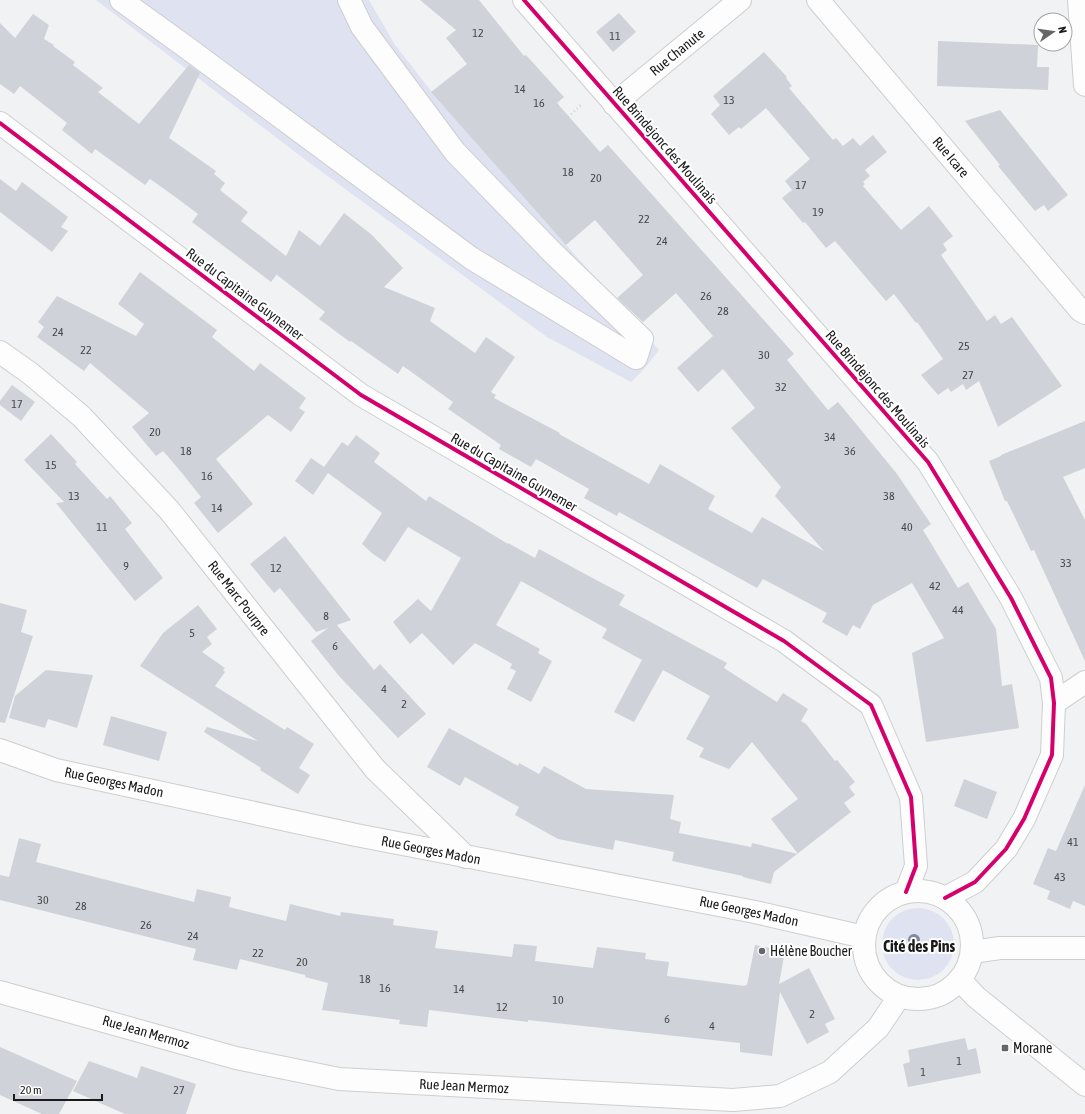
<svg xmlns="http://www.w3.org/2000/svg" width="1085" height="1114" font-family="'Asap Condensed',sans-serif">
<style>
.green{fill:#dfe2f0}
.building{fill:#d0d2d9}
.lines{fill:none;stroke-linecap:round;stroke-linejoin:round}
.minor-casing{stroke:#cececf;stroke-width:24}
.path{stroke:#d2d2d3;stroke-width:2.5;stroke-dasharray:1 3;stroke-linecap:butt}
.minor{stroke:#fdfdfd;stroke-width:22}
.cycleway-casing{stroke:#fff;stroke-width:6}
.cycleway{stroke:#d6006c;stroke-width:4}
.tree{fill:#83869e}
.poi-dot{fill:#656667;stroke:#fff;stroke-width:1.5}
.labels{text-anchor:middle;dominant-baseline:central;stroke-width:4;stroke-linejoin:round;paint-order:stroke}
.number-label{font-size:12px;fill:#48484a}
.street-label{font-size:14px;fill:#1a1a1b;stroke:#fff}
.poi-label{font-size:14px;fill:#1a1a1b;stroke:#fff;text-anchor:start}
.quarter-label{font-size:16px;font-weight:bold;fill:#1a1a1b;stroke:#fff}
</style>
<rect width="100%" height="100%" fill="#f1f2f3"/>
<!-- green -->
<g class="green">
<path d="M96,0H369L395,45L440,102L659,350L645,368L631,382L547,337L303,158Z"/>
<circle cx="918" cy="944" r="36"/>
</g>
<!-- building -->
<g class="building">
<path d="M420,0H479L524,56L526,55L564,97L557,103L600,152L608,145L794,354L787,360L828,410L838,402L857,425L897,474L931,524L923,530L958,588L968,582L996,629L1002,686L1012,684L1019,728L926,742L912,653L944,638L912,583L873,605L860,629L853,625L847,636L822,622L827,613L763,579L757,588L619,512L617,516L584,498L589,489L536,459L531,467L499,449L501,445L448,409L453,402L403,366L398,374L351,341L350,342L319,319L325,312L277,275L278,273L271,282L192,222L198,214L174,196L150,179L145,185L95,149L92,154L62,130L67,123L20,86L14,94L0,84V23L15,38L33,14L49,25L44,39L54,45L53,46L75,62L73,65L103,88L98,92L139,124L189,65L200,73L169,138L216,171L214,174L225,183L220,190L248,212L241,221L286,256L299,230L320,246L344,213L372,235L403,268L384,287L435,308L430,321L475,353L486,337L515,357L491,392L496,395L494,398L560,433L559,434L649,484L660,464L715,496L708,509L752,533L762,517L824,551L775,496L781,487L731,428L755,408L723,369L698,392L677,368L713,336L676,293L643,322L617,298L643,275L595,220L566,245L431,92L467,64L446,38L456,30Z"/>
<path d="M619,13L636,32L613,52L596,32Z"/>
<path d="M938,41L1038,45L1037,67H1049L1048,90L937,86Z"/>
<path d="M764,52L787,77L786,78L792,86L789,88L833,140L836,138L843,146L853,138L860,146L873,135L887,152L865,170L870,176L863,182L865,184L863,186L901,230L929,206L953,236L943,244L947,250L941,255L987,321L995,315L1001,324L1012,317L1062,386L998,427L979,381L966,390L963,384L951,392L948,388L938,395L921,375L943,359L917,322L916,323L894,294L886,301L835,241L826,248L805,222L803,223L782,198L792,190L785,181L810,159L766,108L741,129L739,127L729,135L711,114L720,105L713,96Z"/>
<path d="M1000,110L1068,195L1048,211L1044,205L1035,211L998,166L1000,165L965,121Z"/>
<path d="M0,179L16,191L22,182L68,217L61,227L68,231L52,252L0,212Z"/>
<path d="M140,272L217,330L212,337L254,371L260,363L306,398L299,408L305,412L291,432L268,415L216,459L253,504L218,533L194,503L201,497L182,473L163,451L156,456L132,427L149,413L90,363L84,371L37,337L44,327L38,322L57,296L136,336L144,324L118,304Z"/>
<path d="M12,385L35,402L21,421L0,405V401Z"/>
<path d="M1085,421V468L1063,477L1085,520V661L1034,550L1031,551L1007,501H1005L989,461L1001,456V455Z"/>
<path d="M51,434L77,462L75,464L107,499L110,496L132,523L125,529L163,578L135,601L56,503L64,502L24,460Z"/>
<path d="M356,435L380,453L374,462L426,501L429,496L508,544V543L535,558L539,549L598,581L625,595L619,605L727,663L724,668L777,702L783,693L808,709L801,721L806,724L835,761L837,760L855,782L849,787L855,795L844,803L851,812L774,872L771,884L743,877V876L672,861L674,852L615,840L613,850L558,839L515,815L519,807L465,777L460,786L427,767L449,728L518,766L519,763L539,774L544,766L586,789L674,795L670,819L681,822L679,833L751,847L752,843L798,854L771,819L798,799L752,742L729,769L699,757L704,748L686,739L710,696L663,670L634,722L614,712L642,660L602,638L607,629L521,581L496,625L540,649L538,653L552,661L531,702L507,689L516,671L510,668L512,664L475,643L453,665L422,633L410,644L393,622L418,599L431,611L461,558L408,527L385,562L373,554L362,544L382,513L328,473L313,495L295,481L311,458L324,467L342,442L348,446Z"/>
<path d="M285,536L351,620L337,625L374,670L380,664L426,714L398,738L339,676L311,641L328,628L316,632L280,588L274,593L250,564Z"/>
<path d="M0,603L27,610L21,632L33,636L5,723L0,722Z"/>
<path d="M198,605L217,629L207,637L212,644L202,652L225,668L223,670L225,672L215,686L285,730L287,727L314,744L299,768L310,775L298,794L260,770L261,768L204,732L207,727L258,741L140,666L163,633Z"/>
<path d="M46,670L93,675L77,728L48,719L45,728L9,718L15,696Z"/>
<path d="M111,716L167,732L159,761L103,745Z"/>
<path d="M964,779L997,792L987,819L954,806Z"/>
<path d="M1085,785V906L1073,901L1070,909L1047,899L1050,891L1033,884L1048,848L1056,851Z"/>
<path d="M19,838L41,844L36,862L194,902L197,889L231,897L229,907L286,921L290,904L340,916L341,912L394,919L393,925L438,931L435,948L512,957L514,944L537,946L535,961L593,968L597,947L646,953L645,959L669,962L667,976L745,986V985H747L755,945L785,951L779,984L809,968L835,1019L825,1024L829,1032L807,1044L780,992L772,1056L740,1052V1043L528,1020V1022L429,1010L427,1027L399,1024L400,1020L322,1010L328,983L305,977V975L240,959L237,970L193,960L196,949L0,900V875L9,877Z"/>
<path d="M965,1038L968,1050L976,1048L981,1073L908,1087L903,1064L910,1062L908,1050Z"/>
<path d="M0,1047L77,1081L59,1114H42L0,1095Z"/>
<path d="M89,1061L137,1078L141,1066L196,1084L186,1114H125L73,1091Z"/>
</g>
<g class="lines">
<defs>
<g id="minor">
<path d="M121,0L186,47L471,258L636,358L642,339L551,251L455,152L362,27L349,0"/>
<path d="M524,0L928,462L1011,598L1051,678L1054,703L1052,755L1024,819L1006,849L975,882L945,898"/>
<path d="M818,0L1080,310L1085,313"/>
<path d="M1079,0L1085,85"/>
<path d="M614,104L740,0"/>
<path d="M0,123L361,395L784,641L871,705L911,797L916,866L906,892"/>
<path d="M0,352L31,374L81,416L169,510L375,769L466,857"/>
<path d="M1054,703L1085,682"/>
<path d="M0,750L56,770L356,835L755,912L864,937"/>
<circle cx="918" cy="945" r="54"/>
<path d="M972,952L1000,948H1085"/>
<path d="M960,980L976,997L1085,1085"/>
<path d="M0,992L236,1058L339,1079L733,1100L780,1096L830,1072L878,1028L899,997"/>
</g>
</defs>
<!-- minor casing -->
<use href="#minor" class="minor-casing"/>
<!-- path -->
<path class="path" d="M510,172L581,105"/>
<!-- minor -->
<use href="#minor" class="minor"/>
<defs>
<g id="cycleway">
<path d="M524,0L928,462L1011,598L1051,678L1054,703L1052,755L1024,819L1006,849L975,882L945,898"/>
<path d="M0,123L361,395L784,641L871,705L911,797L916,866L906,892"/>
</g>
</defs>
<!-- cycleway casing -->
<use href="#cycleway" class="cycleway-casing"/>
<!-- cycleway -->
<use href="#cycleway" class="cycleway"/>
</g>
<!-- trees -->
<circle class="tree" cx="914" cy="940" r="6"/>
<!-- markers -->
<g class="poi-dot">
<circle cx="762" cy="951" r="4"/>
<rect x="1001" y="1044" width="8" height="8" rx="2"/>
</g>
<g class="labels">
<!-- number labels -->
<g class="number-label">
<text x="478" y="33">12</text>
<text x="615" y="36">11</text>
<text x="520" y="89">14</text>
<text x="729" y="100">13</text>
<text x="539" y="103">16</text>
<text x="568" y="172">18</text>
<text x="596" y="178">20</text>
<text x="801" y="185">17</text>
<text x="818" y="212">19</text>
<text x="644" y="219">22</text>
<text x="662" y="241">24</text>
<text x="706" y="296">26</text>
<text x="723" y="311">28</text>
<text x="58" y="332">24</text>
<text x="964" y="346">25</text>
<text x="86" y="350">22</text>
<text x="764" y="355">30</text>
<text x="968" y="375">27</text>
<text x="781" y="387">32</text>
<text x="17" y="404">17</text>
<text x="155" y="432">20</text>
<text x="830" y="437">34</text>
<text x="186" y="451">18</text>
<text x="850" y="451">36</text>
<text x="51" y="465">15</text>
<text x="207" y="476">16</text>
<text x="74" y="496">13</text>
<text x="889" y="496">38</text>
<text x="217" y="508">14</text>
<text x="102" y="527">11</text>
<text x="907" y="527">40</text>
<text x="1066" y="563">33</text>
<text x="126" y="566">9</text>
<text x="276" y="568">12</text>
<text x="935" y="586">42</text>
<text x="958" y="610">44</text>
<text x="326" y="616">8</text>
<text x="192" y="633">5</text>
<text x="335" y="646">6</text>
<text x="384" y="689">4</text>
<text x="404" y="704">2</text>
<text x="1073" y="842">41</text>
<text x="1060" y="877">43</text>
<text x="43" y="900">30</text>
<text x="81" y="906">28</text>
<text x="146" y="925">26</text>
<text x="193" y="936">24</text>
<text x="258" y="953">22</text>
<text x="302" y="962">20</text>
<text x="365" y="979">18</text>
<text x="385" y="988">16</text>
<text x="459" y="989">14</text>
<text x="558" y="1000">10</text>
<text x="502" y="1007">12</text>
<text x="812" y="1014">2</text>
<text x="667" y="1019">6</text>
<text x="712" y="1026">4</text>
<text x="959" y="1061">1</text>
<text x="923" y="1072">1</text>
<text x="179" y="1090">27</text>
</g>
<!-- street labels -->
<g class="street-label">
<text transform="translate(677 52) rotate(-39)">Rue Chanute</text>
<text transform="translate(665 145) rotate(49)">Rue Brindejonc des Moulinais</text>
<text transform="translate(951 157) rotate(50)">Rue Icare</text>
<text transform="translate(245 294) rotate(37)">Rue du Capitaine Guynemer</text>
<text transform="translate(878 389) rotate(49)">Rue Brindejonc des Moulinais</text>
<text transform="translate(514 472) rotate(30)">Rue du Capitaine Guynemer</text>
<text transform="translate(239 598) rotate(52)">Rue Marc Pourpre</text>
<text transform="translate(114 782) rotate(12)">Rue Georges Madon</text>
<text transform="translate(431 850) rotate(11)">Rue Georges Madon</text>
<text transform="translate(749 911) rotate(12)">Rue Georges Madon</text>
<text transform="translate(146 1032) rotate(16)">Rue Jean Mermoz</text>
<text transform="translate(464 1086) rotate(3)">Rue Jean Mermoz</text>
</g>
<!-- poi labels -->
<g class="poi-label">
<text x="770" y="951">Hélène Boucher</text>
<text x="1013" y="1048">Morane</text>
</g>
<!-- quarter labels -->
<g class="quarter-label">
<text x="919" y="946">Cité des Pins</text>
</g>
</g>
<!-- north arrow -->
<g transform="translate(1053 32) rotate(77)"><circle r="19" fill="#ffffff" stroke="#a3a3a4"/>
<path d="M0-3L7 15L0 10L-7 15Z" fill="#656667"/>
<text y="-6" font-size="11" font-weight="bold" text-anchor="middle" fill="#1a1a1b">N</text>
</g>
<!-- scale -->
<path d="M14 1094v6h88v-6" fill="none" stroke="#1a1a1b" stroke-width="2"/>
<text x="20" y="1094" font-size="12" fill="#1a1a1b" stroke="#ffffff" stroke-width="3" paint-order="stroke">20 m</text>
</svg>
